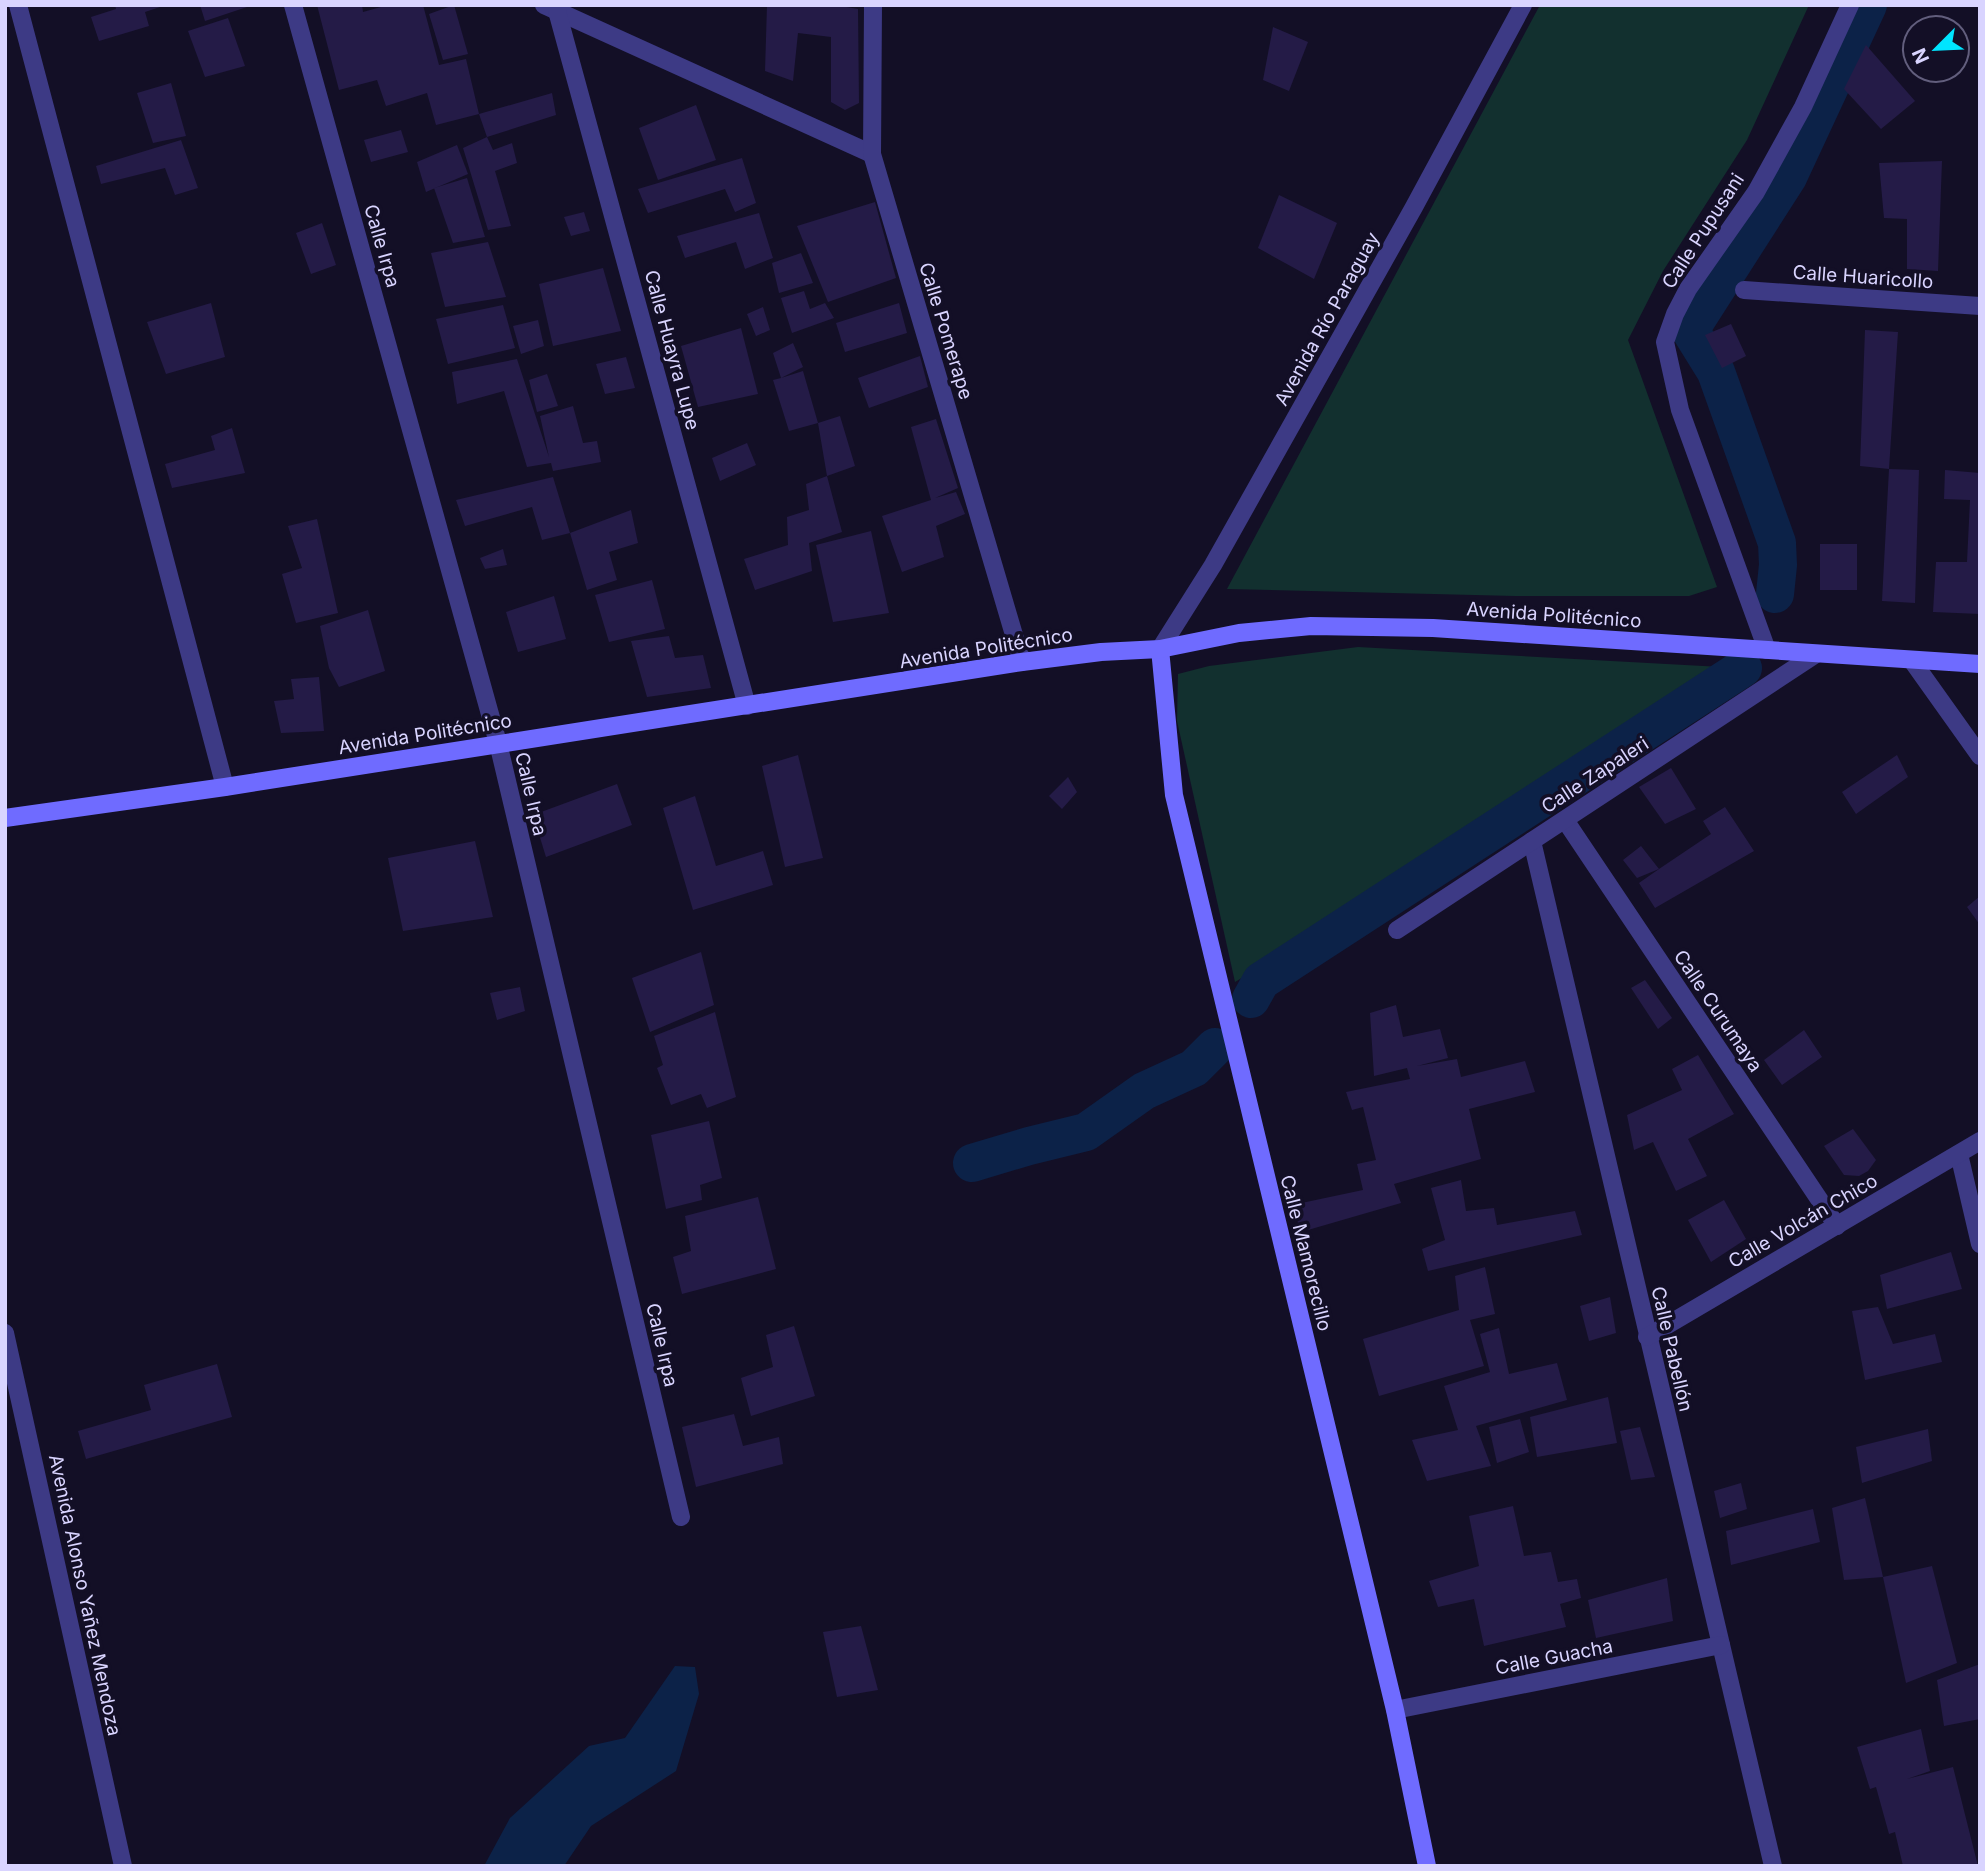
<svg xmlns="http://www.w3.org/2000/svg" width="1985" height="1871" font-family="Inter,sans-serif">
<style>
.green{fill:#12302f}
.water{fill:#0c2248}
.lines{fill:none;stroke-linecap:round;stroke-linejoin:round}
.canal{stroke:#0c2248;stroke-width:38}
.building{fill:#241b47}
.street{stroke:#3d3a85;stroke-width:18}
.secondary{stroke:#6f6bff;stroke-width:18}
.labels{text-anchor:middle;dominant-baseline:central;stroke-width:7;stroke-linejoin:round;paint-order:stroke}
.street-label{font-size:19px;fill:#d9d4ff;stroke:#130f26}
</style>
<rect width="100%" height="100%" fill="#130f26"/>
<!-- green -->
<g class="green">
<path d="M1540,5H1809L1747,140L1663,271L1628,340L1717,587L1689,596H1515L1227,589Z"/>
<path d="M1358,647L1740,668L1489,829L1235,982L1177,721L1178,674L1209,666Z"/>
</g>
<!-- water -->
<path class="water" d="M675,1666L695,1667L699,1694L676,1771L591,1826L564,1866H484L510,1818L589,1746L625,1738Z"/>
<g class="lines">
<!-- canal -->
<g class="canal">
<path d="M1775,594L1778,565L1777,543L1716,372L1690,330L1788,177L1868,5"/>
<path d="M1251,999L1261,981L1743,668"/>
<path d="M972,1163L1029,1146L1086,1132L1144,1091L1194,1068L1215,1047"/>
</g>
</g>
<!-- building -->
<g class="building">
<path d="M115,5H163V6L145,12L149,26L99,41L91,17L116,9Z"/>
<path d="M200,5H250V6L205,21Z"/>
<path d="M317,5H362L363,12L388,5H423L439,65L466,59L479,114L436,125L427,93L386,106L377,80L339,90Z"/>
<path d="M454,5L468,54L443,60L429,14Z"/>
<path d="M767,5H835L858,9L859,103L845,110L831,102V37L798,33L793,81L765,71Z"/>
<path d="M228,18L245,66L205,77L188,31Z"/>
<path d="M1273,27L1308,42L1289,91L1263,80Z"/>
<path d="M1866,45L1915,101L1881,129L1844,89Z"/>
<path d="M171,83L186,136L153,143L137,93Z"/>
<path d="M552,93L556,115L487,137L479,114Z"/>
<path d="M696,105L716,160L658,180L639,128Z"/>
<path d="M401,130L408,152L371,162L364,140Z"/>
<path d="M487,137L493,150L512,143L517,163L495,171L511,226L488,230L463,148Z"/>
<path d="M181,140L198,188L175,195L165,168L101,184L96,166Z"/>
<path d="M457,145L468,174L426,192L417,162Z"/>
<path d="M742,158L756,203L735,212L725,189L648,213L638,189Z"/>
<path d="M1942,161L1938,271L1907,269V219L1884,218L1879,163Z"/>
<path d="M467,178L485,237L453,243L434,188Z"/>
<path d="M1279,195L1337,223L1314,279L1258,248Z"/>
<path d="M875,202L896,278L828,302L797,226Z"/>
<path d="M584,212L590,231L571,236L564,217Z"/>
<path d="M759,213L773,258L745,269L736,242L685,258L677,236Z"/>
<path d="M322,223L336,265L311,274L296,233Z"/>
<path d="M488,242L506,297L445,307L431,253Z"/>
<path d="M801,253L813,283L779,293L772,263Z"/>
<path d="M603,268L621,331L553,346L539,284Z"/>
<path d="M804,291L810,309L825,303L834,318L792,333L781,298Z"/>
<path d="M211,303L225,357L166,374L147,322Z"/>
<path d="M899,303L907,333L845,352L836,323Z"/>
<path d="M503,305L515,348L448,364L436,319Z"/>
<path d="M763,307L770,330L756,336L747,314Z"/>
<path d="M538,320L544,346L521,354L513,326Z"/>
<path d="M1731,324L1746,356L1722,368L1705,335Z"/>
<path d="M741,328L758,394L698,407L681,346Z"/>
<path d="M1865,330L1898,332L1889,469L1919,470L1915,603L1882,601L1889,469L1860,466Z"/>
<path d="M793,343L803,367L781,378L803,371L818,423L789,431L773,380L781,378L773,353Z"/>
<path d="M920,356L928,387L869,408L858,378Z"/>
<path d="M626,357L635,388L605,394L596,364Z"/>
<path d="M517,359L549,457L540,416L573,406L583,443L597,441L601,462L553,471L551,463L527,467L504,391L457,404L452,372Z"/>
<path d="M547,374L558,406L537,412L529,380Z"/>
<path d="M840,416L855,466L827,476L842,532L809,543L812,571L755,590L744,559L788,545L787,517L809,510L806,484L827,476L818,423Z"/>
<path d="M936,419L958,488L935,498L956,492L965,514L936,526L944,557L902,572L882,516L931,500L911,427Z"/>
<path d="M232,428L245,473L172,488L165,464L215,450L211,436Z"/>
<path d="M747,443L756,465L720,481L712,458Z"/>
<path d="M1945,470L1980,473V614L1933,612L1936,562H1967L1970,500L1944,499Z"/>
<path d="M553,477L570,533L542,540L532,507L465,526L456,500Z"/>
<path d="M631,510L638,543L609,552L617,580L587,590L570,533Z"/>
<path d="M317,519L338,613L296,623L282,574L302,568L288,526Z"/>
<path d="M871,531L889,613L833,622L816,545Z"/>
<rect x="1820" y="544" width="37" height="46"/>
<path d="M503,549L507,565L485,569L480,558Z"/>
<path d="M652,580L665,629L609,642L595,595Z"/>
<path d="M554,596L566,639L518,652L506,612Z"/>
<path d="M368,610L385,671L339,687L329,668L320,626Z"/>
<path d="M669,636L675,658L703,655L711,688L647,697L631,641Z"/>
<path d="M319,677L324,731L281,733L274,701L294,699L291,679Z"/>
<path d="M798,755L823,858L785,867L762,766Z"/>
<path d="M1897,755L1908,777L1856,814L1842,792Z"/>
<path d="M1671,768L1696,809L1665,824L1639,787Z"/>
<path d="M1068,777L1077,792L1062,809L1049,796Z"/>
<path d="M617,784L632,825L546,857L533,815Z"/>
<path d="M695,796L716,866L763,851L773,885L693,910L663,808Z"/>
<path d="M1725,807L1754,851L1655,908L1639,883L1659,869L1637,878L1623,860L1641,846L1659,869L1711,834L1703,821Z"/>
<path d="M475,841L493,917L403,931L388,858Z"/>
<path d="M1980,896V925L1967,907Z"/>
<path d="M701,952L714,1005L650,1032L632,978Z"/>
<path d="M1645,980L1672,1018L1658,1029L1631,988Z"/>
<path d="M520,987L525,1011L497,1020L490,993Z"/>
<path d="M1396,1005L1403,1037L1440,1029L1448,1058L1417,1066L1457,1059L1461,1077L1525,1061L1535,1092L1469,1109L1481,1159L1394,1184L1401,1203L1301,1232L1292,1205L1363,1190L1357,1164L1376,1160L1363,1107L1352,1110L1346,1092L1410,1079L1407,1068L1374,1076L1370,1013Z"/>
<path d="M715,1012L736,1097L707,1108L701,1094L671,1105L657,1068L663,1065L654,1036Z"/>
<path d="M1804,1030L1822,1057L1782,1085L1764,1060Z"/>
<path d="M1698,1055L1734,1114L1688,1139L1707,1176L1676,1191L1653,1142L1634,1150L1627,1115L1682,1090L1672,1069Z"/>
<path d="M709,1121L722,1178L700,1185L702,1200L666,1209L651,1135Z"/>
<path d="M1853,1129L1876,1160L1868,1171L1859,1176L1844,1175L1824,1146Z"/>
<path d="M1461,1180L1466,1211L1494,1208L1497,1225L1575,1211L1582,1235L1428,1271L1422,1249L1445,1240L1431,1188Z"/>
<path d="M758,1197L776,1269L682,1294L673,1257L691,1251L685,1216Z"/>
<path d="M1724,1200L1746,1239L1711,1262L1688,1220Z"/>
<path d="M1951,1252L1962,1289L1887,1309L1880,1275Z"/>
<path d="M1485,1267L1495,1314L1470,1320L1484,1366L1379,1396L1363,1339L1459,1310L1455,1276Z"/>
<path d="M1610,1297L1616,1333L1589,1341L1580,1306Z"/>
<path d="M1878,1307L1893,1344L1935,1334L1942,1362L1865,1380L1852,1311Z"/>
<path d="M794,1326L815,1396L751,1416L741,1378L773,1367L766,1335Z"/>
<path d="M1499,1328L1509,1374L1557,1363L1567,1400L1476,1426L1491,1466L1427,1481L1412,1440L1458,1430L1444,1386L1490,1372L1480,1334Z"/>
<path d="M217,1364L232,1417L86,1459L78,1431L151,1410L144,1385Z"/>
<path d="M1608,1397L1617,1443L1537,1457L1530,1417Z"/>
<path d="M734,1414L743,1446L779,1437L783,1464L696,1487L682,1427Z"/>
<path d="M1520,1419L1529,1452L1497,1463L1489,1427Z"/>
<path d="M1640,1427L1655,1477L1631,1480L1620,1431Z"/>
<path d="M1928,1429L1932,1461L1862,1483L1856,1447Z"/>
<path d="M1741,1483L1747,1509L1720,1518L1714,1491Z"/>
<path d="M1865,1498L1883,1577L1844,1580L1832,1508Z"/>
<path d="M1513,1506L1524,1556L1551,1552L1558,1582L1577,1579L1581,1598L1560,1604L1566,1627L1484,1646L1474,1599L1438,1607L1429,1581L1479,1566L1469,1516Z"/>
<path d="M1813,1509L1820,1542L1731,1565L1726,1531Z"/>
<path d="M1932,1566L1957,1663L1906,1683L1883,1577Z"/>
<path d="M1667,1578L1673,1621L1596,1638L1588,1600Z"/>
<path d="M861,1626L878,1690L837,1697L823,1632Z"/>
<path d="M1980,1664V1719L1944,1726L1937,1680Z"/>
<path d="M1921,1729L1930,1771L1907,1779L1953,1767L1978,1866H1903L1895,1832L1889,1834L1876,1787L1870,1789L1857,1747Z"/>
</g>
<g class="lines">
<!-- street -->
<g class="street">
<path d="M18,5L225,787"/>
<path d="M293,5L498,743L681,1517"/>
<path d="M544,5L872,154"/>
<path d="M557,5V11L747,706"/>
<path d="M873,5L872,154L1022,662"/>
<path d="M1744,290L1980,306"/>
<path d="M1160,649L1213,565L1414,207L1523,5"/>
<path d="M1767,650L1680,410L1665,342L1675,314L1688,289L1756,192L1803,107L1850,5"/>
<path d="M1913,662L1980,756"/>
<path d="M1565,820L1837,1226"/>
<path d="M1532,841L1773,1866"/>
<path d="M1397,930L1816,654"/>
<path d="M1959,1154L1980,1244"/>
<path d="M5,1333L123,1866"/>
<path d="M1647,1337L1980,1141"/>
<path d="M1395,1710L1721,1645"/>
</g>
<!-- secondary -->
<g class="secondary">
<path d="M1160,649L1174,795L1395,1710L1427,1866"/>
<path d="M5,818L225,787L1022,662L1101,652L1160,649L1239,633L1311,626L1433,628L1980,664"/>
</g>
</g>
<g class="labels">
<!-- street labels -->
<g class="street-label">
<text transform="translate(1703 231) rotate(-57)">Calle Pupusani</text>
<text transform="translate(382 246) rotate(74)">Calle Irpa</text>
<text transform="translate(1863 277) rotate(4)">Calle Huaricollo</text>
<text transform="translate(1327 319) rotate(-61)">Avenida Río Paraguay</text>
<text transform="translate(946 331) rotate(73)">Calle Pomerape</text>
<text transform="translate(672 350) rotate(75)">Calle Huayra Lupe</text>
<text transform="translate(1554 615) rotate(4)">Avenida Politécnico</text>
<text transform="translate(986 648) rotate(-9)">Avenida Politécnico</text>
<text transform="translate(425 734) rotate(-9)">Avenida Politécnico</text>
<text transform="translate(1595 775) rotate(-33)">Calle Zapaleri</text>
<text transform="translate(531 794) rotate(77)">Calle Irpa</text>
<text transform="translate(1718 1011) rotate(56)">Calle Curumaya</text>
<text transform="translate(1803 1221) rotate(-30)">Calle Volcán Chico</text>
<text transform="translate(1306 1253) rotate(76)">Calle Mamorecillo</text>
<text transform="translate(662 1345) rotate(77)">Calle Irpa</text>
<text transform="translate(1672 1349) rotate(77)">Calle Pabellón</text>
<text transform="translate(85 1595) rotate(78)">Avenida Alonso Yañez Mendoza</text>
<text transform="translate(1554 1657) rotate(-11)">Calle Guacha</text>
</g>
</g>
<!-- border -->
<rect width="1985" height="1871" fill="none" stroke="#d9d4ff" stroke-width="14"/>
<!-- north arrow -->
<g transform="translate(1936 49) rotate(246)"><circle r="33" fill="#130f26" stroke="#625e7d" stroke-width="2"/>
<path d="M0-5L12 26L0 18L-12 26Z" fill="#00e5ff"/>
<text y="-10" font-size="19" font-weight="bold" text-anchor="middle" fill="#d9d4ff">N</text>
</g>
</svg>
